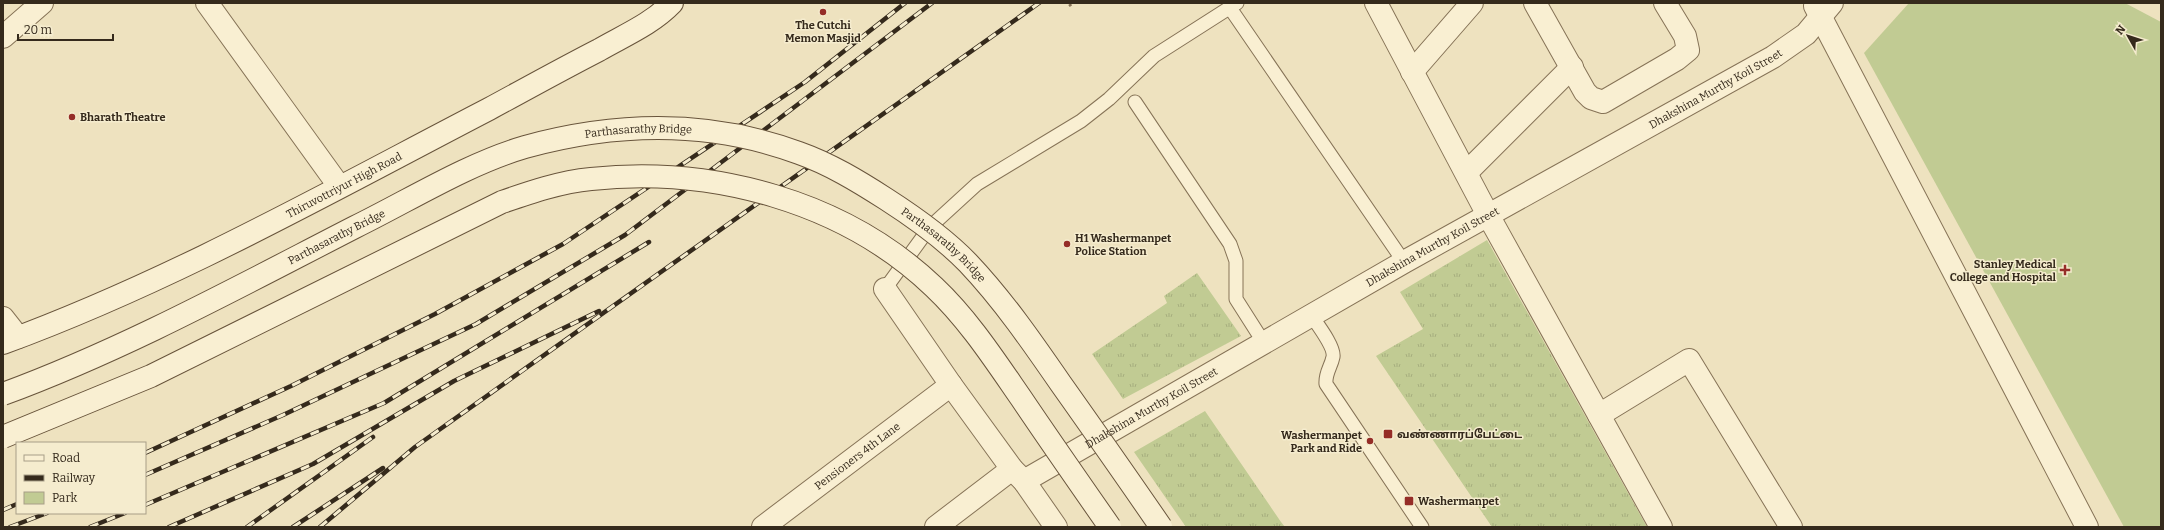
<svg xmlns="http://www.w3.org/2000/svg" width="2164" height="530" font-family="Bitter,'Noto Sans Tamil',serif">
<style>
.grass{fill:url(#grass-tufts)}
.green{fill:#c1cb93}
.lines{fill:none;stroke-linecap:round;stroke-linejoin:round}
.service-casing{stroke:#867357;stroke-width:15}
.minor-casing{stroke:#867357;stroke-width:24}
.secondary-casing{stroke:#68543b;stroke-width:24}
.path{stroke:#867357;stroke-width:2.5;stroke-dasharray:3 2;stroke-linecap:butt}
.service{stroke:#f9efd2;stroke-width:13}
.minor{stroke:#f9efd2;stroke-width:22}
.secondary{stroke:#f9efd2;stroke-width:22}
.rail-casing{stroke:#352a1c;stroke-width:4.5}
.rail{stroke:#f5ecce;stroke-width:3;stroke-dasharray:9;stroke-linecap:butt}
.secondary-bridge-casing{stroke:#68543b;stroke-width:24;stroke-linecap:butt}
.secondary-bridge{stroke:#f9efd2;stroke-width:22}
.poi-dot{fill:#952d27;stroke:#f5ecce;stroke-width:1.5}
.labels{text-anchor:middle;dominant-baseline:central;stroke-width:3;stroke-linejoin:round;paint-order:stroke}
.poi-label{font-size:11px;font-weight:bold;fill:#352a1c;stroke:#f5ecce;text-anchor:start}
.street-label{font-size:11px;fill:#352a1c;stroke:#f5ecce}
</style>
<defs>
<pattern id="grass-tufts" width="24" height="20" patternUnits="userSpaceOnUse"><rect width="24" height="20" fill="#c1cb93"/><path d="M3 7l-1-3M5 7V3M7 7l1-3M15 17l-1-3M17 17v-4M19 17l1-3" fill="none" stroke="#a6ae7e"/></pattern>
</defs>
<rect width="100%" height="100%" fill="#eee2bf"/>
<!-- grass -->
<g class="grass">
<path d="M1487,240L1647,527H1492L1376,356L1423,329L1400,292Z"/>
<path d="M1197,273L1241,336L1123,399L1092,354L1167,303L1164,296Z"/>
<path d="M1205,411L1281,522L1285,527H1186L1134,452Z"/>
</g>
<!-- green -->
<path class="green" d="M1909,3H2125L2161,22V527H2124L1864,53Z"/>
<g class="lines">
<defs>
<g id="service">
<path d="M1230,8L1404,262"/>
<path d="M1135,102L1230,244L1236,261V299L1264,343"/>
<path d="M885,289L930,227L977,184L1081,121L1109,99L1154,56L1237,3"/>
<path d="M1311,315C1317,324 1335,347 1333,357C1331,367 1325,373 1326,384L1422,527"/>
</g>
<g id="minor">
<path d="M207,3L339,186"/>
<path d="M1376,3L1488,215L1661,527"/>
<path d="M1535,3L1585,92L1591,98L1603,102L1677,59L1688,50L1685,36L1665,3"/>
<path d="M1815,6L2087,527"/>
<path d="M3,37L42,3"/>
<path d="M1412,72L1472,3"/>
<path d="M1467,172L1572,67"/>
<path d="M885,289L951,385L1012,469L1024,481L1056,527"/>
<path d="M3,318L18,337"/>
<path d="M1599,415L1689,360L1791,527"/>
<path id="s1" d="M1024,481L1404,262L1773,57L1806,34L1832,3"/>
<path id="s2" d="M763,527L951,385"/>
<path d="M936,527L1012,469"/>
</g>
<g id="secondary">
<path id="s3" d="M3,343C172,281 329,192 489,109C526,89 562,69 599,50C623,36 652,24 672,3"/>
</g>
</defs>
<!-- service casing -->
<use href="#service" class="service-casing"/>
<!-- minor casing -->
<use href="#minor" class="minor-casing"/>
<!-- secondary casing -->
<use href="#secondary" class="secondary-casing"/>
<!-- path -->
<path class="path" d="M1069,6L1073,3"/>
<!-- service -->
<use href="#service" class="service"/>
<!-- minor -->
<use href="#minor" class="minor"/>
<!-- secondary -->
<use href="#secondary" class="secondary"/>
<defs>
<g id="rail">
<path d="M145,453L291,386L435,314L563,244L805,82L905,3"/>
<path d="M145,475L283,415L476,324L625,235L932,3"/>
<path d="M145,505L384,403L649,242"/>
<path d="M3,510L17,504"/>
<path d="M10,527L47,513"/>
<path d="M90,527L125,513"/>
<path d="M169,527L313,464L454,381L599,311"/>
<path d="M247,527L373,437"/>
<path d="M293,527L383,468"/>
<path d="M320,527L415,447L1039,3"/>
</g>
</defs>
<!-- rail casing -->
<use href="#rail" class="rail-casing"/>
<!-- rail -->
<use href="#rail" class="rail"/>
<defs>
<g id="secondary-bridge">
<path id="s4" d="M3,394C125,349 240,286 355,227C410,200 467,164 525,147C616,122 710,120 799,153C830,164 858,181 886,199C914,217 944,238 968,263C1003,300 1032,342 1061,384C1095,432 1128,479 1161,527"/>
<path d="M3,437L151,376L502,202C531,192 560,182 591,179C712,166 844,201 934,287C968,319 994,359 1021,398C1050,441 1080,484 1110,527"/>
</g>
</defs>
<!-- secondary-bridge casing -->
<use href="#secondary-bridge" class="secondary-bridge-casing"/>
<!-- secondary-bridge -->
<use href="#secondary-bridge" class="secondary-bridge"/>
</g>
<!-- markers -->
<g class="poi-dot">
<circle cx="823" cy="12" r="4"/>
<circle cx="72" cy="117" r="4"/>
<circle cx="1067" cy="244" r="4"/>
<path d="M2063 264h4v4h4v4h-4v4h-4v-4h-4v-4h4z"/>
<rect x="1383" y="429" width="10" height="10" rx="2"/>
<circle cx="1370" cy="441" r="4"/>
<rect x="1404" y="496" width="10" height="10" rx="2"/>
</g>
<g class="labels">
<!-- poi labels -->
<g class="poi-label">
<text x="823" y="25" text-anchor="middle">The Cutchi<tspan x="823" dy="13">Memon Masjid</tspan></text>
<text x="80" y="117">Bharath Theatre</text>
<text x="1075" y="238">H1 Washermanpet<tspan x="1075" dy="13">Police Station</tspan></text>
<text x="2056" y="264" text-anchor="end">Stanley Medical<tspan x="2056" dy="13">College and Hospital</tspan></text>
<text x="1397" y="434">வண்ணாரப்பேட்டை</text>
<text x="1362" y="435" text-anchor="end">Washermanpet<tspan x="1362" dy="13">Park and Ride</tspan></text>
<text x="1418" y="501">Washermanpet</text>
</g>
<!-- street labels -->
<g class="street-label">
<text stroke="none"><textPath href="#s1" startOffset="795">Dhakshina Murthy Koil Street</textPath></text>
<text stroke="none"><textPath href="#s4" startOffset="693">Parthasarathy Bridge</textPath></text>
<text stroke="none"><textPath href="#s3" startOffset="376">Thiruvottriyur High Road</textPath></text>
<text stroke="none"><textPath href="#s4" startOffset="369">Parthasarathy Bridge</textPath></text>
<text stroke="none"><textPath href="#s4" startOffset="1029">Parthasarathy Bridge</textPath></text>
<text stroke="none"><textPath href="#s1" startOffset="471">Dhakshina Murthy Koil Street</textPath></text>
<text stroke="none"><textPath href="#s1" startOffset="147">Dhakshina Murthy Koil Street</textPath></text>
<text stroke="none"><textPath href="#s2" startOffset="118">Pensioners 4th Lane</textPath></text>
</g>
</g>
<!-- border -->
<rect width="2164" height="530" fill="none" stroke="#352a1c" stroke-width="8"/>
<!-- legend -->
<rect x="16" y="442" width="130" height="72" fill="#f5ecce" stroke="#a89e87"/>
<rect x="24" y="455" width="20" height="6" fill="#f9efd2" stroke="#a89e87"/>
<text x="52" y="462" font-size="12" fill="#352a1c">Road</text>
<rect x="24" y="475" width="20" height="6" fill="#352a1c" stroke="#a89e87"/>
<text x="52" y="482" font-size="12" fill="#352a1c">Railway</text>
<rect x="24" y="492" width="20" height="12" fill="#c1cb93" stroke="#a89e87"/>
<text x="52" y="502" font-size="12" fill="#352a1c">Park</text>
<!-- north arrow -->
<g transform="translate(2128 36) rotate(309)" stroke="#f5ecce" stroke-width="3" paint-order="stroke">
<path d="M0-3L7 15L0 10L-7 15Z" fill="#352a1c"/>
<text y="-6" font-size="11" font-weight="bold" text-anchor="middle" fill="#352a1c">N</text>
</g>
<!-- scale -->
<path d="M18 34v6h95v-6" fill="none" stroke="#352a1c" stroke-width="2"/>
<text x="24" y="34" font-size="12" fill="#352a1c" stroke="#f5ecce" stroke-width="3" paint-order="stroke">20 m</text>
</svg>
